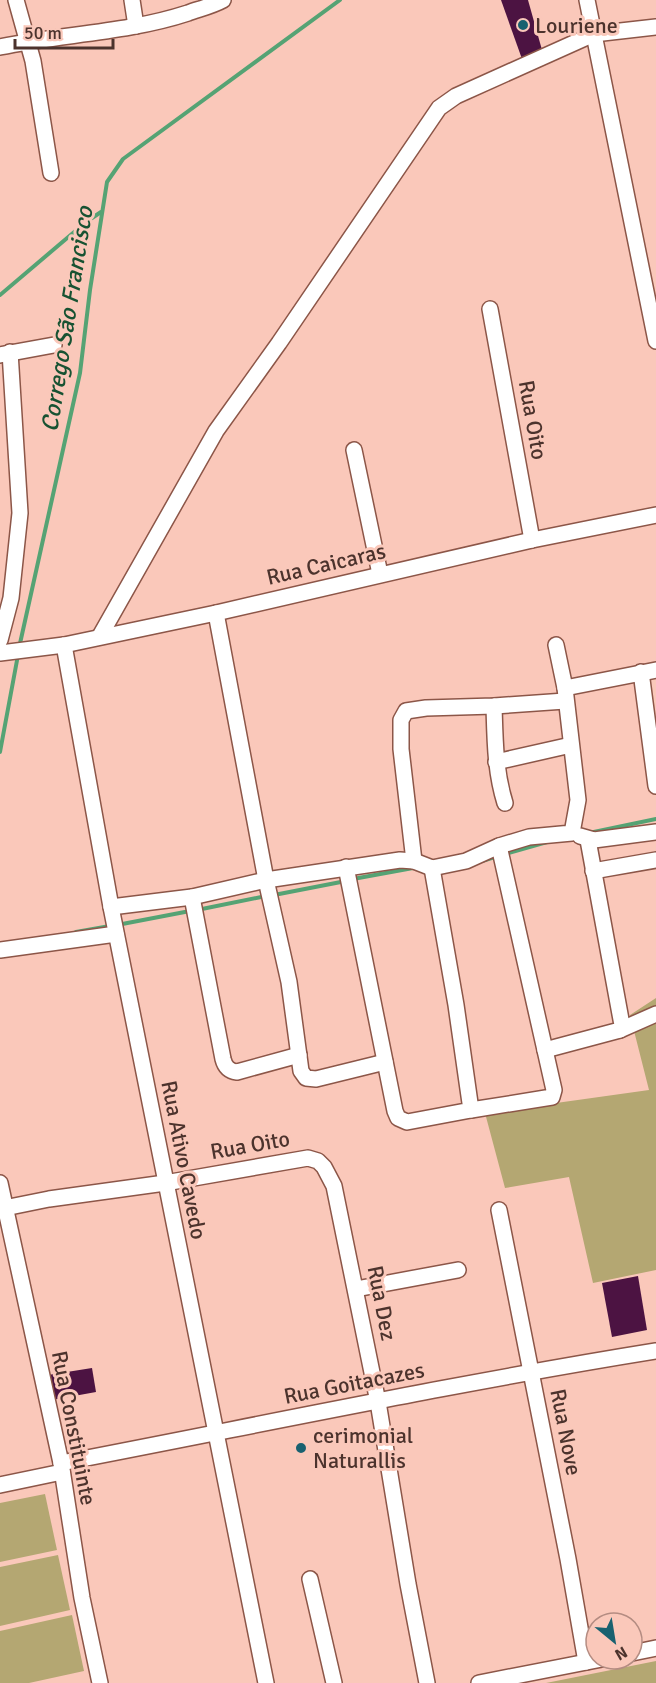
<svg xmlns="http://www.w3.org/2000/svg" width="656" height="1683" font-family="Signika,sans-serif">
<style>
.green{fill:#b4a772}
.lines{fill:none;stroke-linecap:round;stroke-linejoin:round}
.stream{stroke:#55a374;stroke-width:4}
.building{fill:#4c1342}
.minor-casing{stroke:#8c5648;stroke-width:18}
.minor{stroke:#fff;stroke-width:15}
.poi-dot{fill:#196170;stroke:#fac8ba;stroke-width:2}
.labels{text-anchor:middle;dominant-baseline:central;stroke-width:6;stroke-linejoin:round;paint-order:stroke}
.poi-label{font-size:22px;fill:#4c332d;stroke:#fac8ba;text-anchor:start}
.street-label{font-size:22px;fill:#4c332d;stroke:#fac8ba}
.water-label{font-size:24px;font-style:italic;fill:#175232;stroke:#fac8ba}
</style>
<rect width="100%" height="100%" fill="#fac8ba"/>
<!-- green -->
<g class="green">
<path d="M656,998V1270L593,1283L569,1177L505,1188L485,1113L649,1090L630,1015Z"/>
<path d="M45,1494L57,1550L0,1562V1503Z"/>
<path d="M58,1555L70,1610L0,1626V1567Z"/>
<path d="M72,1615L84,1671L29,1683H0V1631Z"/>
<path d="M656,1661V1683H546Z"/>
</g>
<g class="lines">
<!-- stream -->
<g class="stream">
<path d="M0,295L86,222L101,212"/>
<path d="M19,648L80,373L90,290L107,182L123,159L340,0"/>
<path d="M0,752L18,655"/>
<path d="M589,833L656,819"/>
<path d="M505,854L547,842"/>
<path d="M482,861L498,856"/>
<path d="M353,879L413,868"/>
<path d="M274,895L346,881"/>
<path d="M197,910L266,896"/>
<path d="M117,925L190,911"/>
<path d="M76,932L110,926"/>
</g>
</g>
<!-- building -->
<g class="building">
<path d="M501,0H528L542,50L522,59Z"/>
<path d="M638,1276L647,1330L612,1337L602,1283Z"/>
<path d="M92,1368L96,1392L52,1400L48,1375Z"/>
</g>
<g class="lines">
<defs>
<g id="minor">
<path d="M16,0L33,61L51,173"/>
<path d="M132,0L136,26"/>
<path d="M587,0L656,341"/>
<path d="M0,47C62,34 127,33 188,13C199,9 212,6 223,0"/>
<path d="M490,309L532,540"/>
<path d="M0,355L54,345"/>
<path d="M354,450L380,574"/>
<path d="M216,613L266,880L289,982L301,1071L306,1078L316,1079L385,1062"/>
<path d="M100,636L216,431L279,343L439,108L456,96L594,34L656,27"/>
<path d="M0,640L11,598L20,513L10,352"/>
<path d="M64,645L111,907L266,1683"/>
<path d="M0,653L64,645L216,613L532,540L656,515"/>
<path d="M641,672L656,786"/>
<path d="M565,688L656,670"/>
<path d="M494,706C495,739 495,771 505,803"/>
<path d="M496,762L571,745"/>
<path d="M580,836L594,840L656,832"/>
<path d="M414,861L401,749V720L406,711L426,708L494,706L565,701"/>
<path d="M346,867L395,1111L398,1118L407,1122L471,1110L456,1005L432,868"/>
<path d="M593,871L656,860"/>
<path d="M192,897L223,1059C225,1067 229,1071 237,1072L299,1055"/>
<path d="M111,907L192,897L266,880L400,860L414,861L432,868L466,861L499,846L529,837L572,833L578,800L565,688L556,645"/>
<path d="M0,950L116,934"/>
<path d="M620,1030L656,1014"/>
<path d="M545,1050L620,1030L622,1025L588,840"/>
<path d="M471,1110L552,1097L554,1090L499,846"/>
<path d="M0,1183L61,1463L82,1598L100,1683"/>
<path d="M0,1209L49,1199L165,1183L308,1158L318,1161L324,1167L334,1186L378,1402L408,1584L427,1683"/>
<path d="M499,1210L568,1559L586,1662"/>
<path d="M356,1289L458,1270"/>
<path d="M61,1463C259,1425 457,1383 656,1351"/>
<path d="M0,1485L62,1472"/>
<path d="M310,1579L334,1683"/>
<path d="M632,1653L656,1648"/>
<path d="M479,1683L602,1659"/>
</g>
</defs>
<!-- minor casing -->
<use href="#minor" class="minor-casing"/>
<!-- minor -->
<use href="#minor" class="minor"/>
</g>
<!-- markers -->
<g class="poi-dot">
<circle cx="523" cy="25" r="6"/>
<circle cx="301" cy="1448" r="6"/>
</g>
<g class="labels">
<!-- poi labels -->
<g class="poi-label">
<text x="535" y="25">Louriene</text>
<text x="313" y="1435">cerimonial<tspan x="313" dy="25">Naturallis</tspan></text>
</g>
<!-- street labels -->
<g class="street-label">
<text transform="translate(533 420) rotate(80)">Rua Oito</text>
<text transform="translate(326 564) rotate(-13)">Rua Caicaras</text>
<text transform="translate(250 1145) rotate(-10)">Rua Oito</text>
<text transform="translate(184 1160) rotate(79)">Rua Ativo Cavedo</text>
<text transform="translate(382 1303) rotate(79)">Rua Dez</text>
<text transform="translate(354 1383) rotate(-11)">Rua Goitacazes</text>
<text transform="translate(74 1428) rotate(79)">Rua Constituinte</text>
<text transform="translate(566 1432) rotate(79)">Rua Nove</text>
</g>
<!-- water labels -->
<g class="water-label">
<text transform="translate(67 319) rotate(-81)">Corrego São Francisco</text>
</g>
</g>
<!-- north arrow -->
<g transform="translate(614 1641) rotate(150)"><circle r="28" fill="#fac8ba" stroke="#b48c82" stroke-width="1.5"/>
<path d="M0-4.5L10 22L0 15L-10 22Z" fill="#196170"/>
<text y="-9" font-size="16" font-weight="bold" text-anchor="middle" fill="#4c332d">N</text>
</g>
<!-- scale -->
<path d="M15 39v9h98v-9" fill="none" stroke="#4c332d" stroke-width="3"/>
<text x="24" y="39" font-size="18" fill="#4c332d" stroke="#fac8ba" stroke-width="4.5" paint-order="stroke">50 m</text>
</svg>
